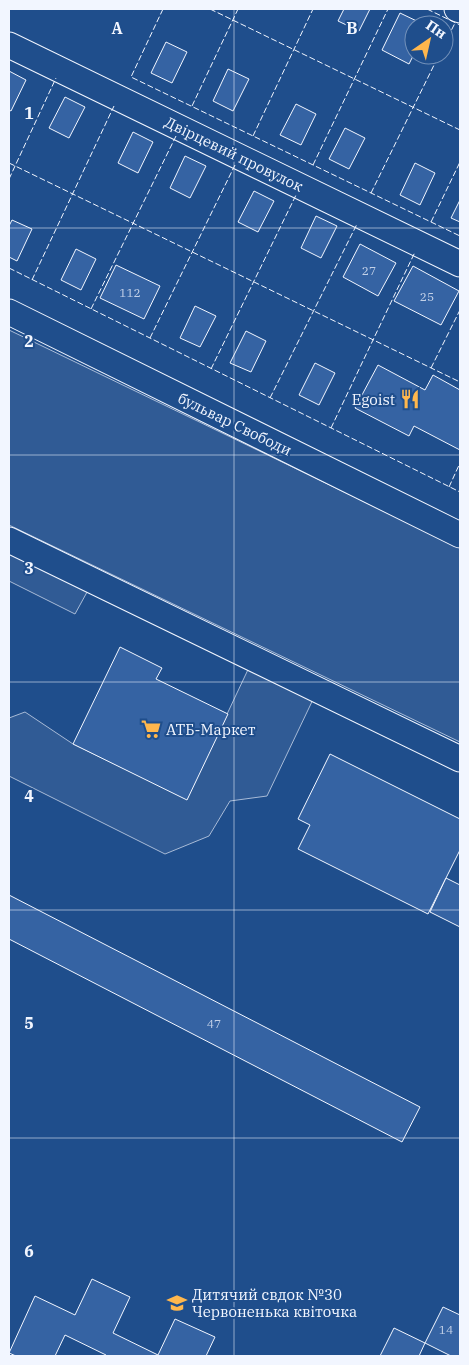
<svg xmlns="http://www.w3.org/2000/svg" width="469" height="1365" font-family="'IBM Plex Serif',serif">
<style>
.built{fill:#305b95;stroke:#a8bbd7}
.building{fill:#3563a3;stroke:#f2f6ff}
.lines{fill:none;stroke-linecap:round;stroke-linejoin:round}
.minor-casing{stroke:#f2f6ff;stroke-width:27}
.minor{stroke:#1f4e8c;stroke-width:25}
.fence{stroke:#f2f6ff;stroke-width:1;stroke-dasharray:6 2.5;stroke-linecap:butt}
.grid{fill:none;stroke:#f2f6ff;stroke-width:1;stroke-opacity:0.55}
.labels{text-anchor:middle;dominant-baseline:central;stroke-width:4;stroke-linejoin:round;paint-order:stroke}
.number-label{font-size:12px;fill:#c3d1e8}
.street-label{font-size:15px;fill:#f2f6ff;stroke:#1f4e8c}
.poi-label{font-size:15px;fill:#f2f6ff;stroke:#1f4e8c;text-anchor:start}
.grid-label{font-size:16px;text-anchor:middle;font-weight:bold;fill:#f2f6ff;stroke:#1f4e8c;stroke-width:4;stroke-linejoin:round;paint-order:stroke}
</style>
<rect width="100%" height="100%" fill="#1f4e8c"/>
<!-- built -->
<g class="built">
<path d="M9,330L460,548V742L9,525Z"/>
<path d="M9,542L92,583L75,614L9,581Z"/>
<path d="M253,659L318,689L267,796L230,801L209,836L165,854L9,776V718L25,712L73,744L187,799Z"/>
</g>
<!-- building -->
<g class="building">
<path d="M344,9H370L359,31L338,21Z"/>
<path d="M400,13L425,25H414V54L409,64L382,50Z"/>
<path d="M166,42L187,52L172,83L151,73Z"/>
<path d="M228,69L249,79L233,111L213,101Z"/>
<path d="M9,71L26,80L11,111L9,110Z"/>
<path d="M65,97L85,107L69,138L49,128Z"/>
<path d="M296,104L316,114L301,145L280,135Z"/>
<path d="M345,128L365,138L349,169L329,159Z"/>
<path d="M133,132L153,142L138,173L118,163Z"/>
<path d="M185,156L206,166L190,198L170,188Z"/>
<path d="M415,163L435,173L420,205L400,195Z"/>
<path d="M254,191L274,201L258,232L238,222Z"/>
<path d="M460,200V222L451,218Z"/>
<path d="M316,216L337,226L321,258L301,248Z"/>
<path d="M12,220L32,229L17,261L9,257V226Z"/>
<path d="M360,244L396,263L378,296L343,277Z"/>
<path d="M76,249L96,259L81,290L61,280Z"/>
<path d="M116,265L160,286L144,319L100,298Z"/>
<path d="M413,266L459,291L441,325L394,301Z"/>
<path d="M195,306L216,316L200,347L180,338Z"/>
<path d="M246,331L266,341L251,372L230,363Z"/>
<path d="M315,363L335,373L319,405L299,395Z"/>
<path d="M378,365L425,390L433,375L460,390V450L414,426L409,436L355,408Z"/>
<path d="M120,647L162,668L156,679L228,714L187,800L73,744Z"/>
<path d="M330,754L460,819V850L428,914L298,849L310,825L298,819Z"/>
<path d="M446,878L460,885V927L430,912Z"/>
<path d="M9,895L420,1107L402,1142L9,939Z"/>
<path d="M92,1279L130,1297L113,1333L158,1355L175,1319L215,1337L206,1356H106V1355L65,1335L55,1356H16L9,1353L35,1296L75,1315Z"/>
<path d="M443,1307L460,1315V1356H451L425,1343Z"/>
<path d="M394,1328L425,1343L419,1356H380Z"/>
</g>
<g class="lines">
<defs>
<g id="minor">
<path d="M457,9L460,10"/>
<path d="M9,45L460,264"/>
<path d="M9,312L460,535"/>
<path d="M9,540L460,759"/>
</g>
</defs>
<!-- minor casing -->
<use href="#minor" class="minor-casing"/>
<!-- minor -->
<use href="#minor" class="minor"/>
<!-- fence -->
<g class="fence">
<path d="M163,9L131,77L460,236"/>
<path d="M210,9L460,130"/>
<path d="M427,9L460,25"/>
<path d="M444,45L455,23"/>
<path d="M192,106L238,9"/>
<path d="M253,136L313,9"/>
<path d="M9,163L460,382"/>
<path d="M313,165L388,9"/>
<path d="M9,179L56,78"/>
<path d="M371,193L439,55"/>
<path d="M431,222L460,162"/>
<path d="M9,268L460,492"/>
<path d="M32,280L114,106"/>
<path d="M91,309L176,136"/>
<path d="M150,338L235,165"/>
<path d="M431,368L460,310"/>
<path d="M211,369L296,195"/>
<path d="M270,398L357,224"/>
<path d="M331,428L415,252"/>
<path d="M449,487L460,463"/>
</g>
</g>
<!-- grid -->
<path class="grid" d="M234,9V1356M9,228H460M9,455H460M9,682H460M9,910H460M9,1138H460"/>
<!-- icons -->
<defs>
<symbol id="restaurant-bare" viewBox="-9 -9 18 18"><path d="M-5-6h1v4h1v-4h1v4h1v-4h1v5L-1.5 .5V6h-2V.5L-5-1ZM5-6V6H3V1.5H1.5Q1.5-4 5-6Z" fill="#ffb74d" stroke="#1f4e8c" stroke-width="2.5" paint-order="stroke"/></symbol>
<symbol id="supermarket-bare" viewBox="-9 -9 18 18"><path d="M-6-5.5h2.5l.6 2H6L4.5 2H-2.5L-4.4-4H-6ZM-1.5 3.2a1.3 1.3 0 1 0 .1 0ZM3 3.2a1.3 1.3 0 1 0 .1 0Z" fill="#ffb74d" stroke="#1f4e8c" stroke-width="2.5" paint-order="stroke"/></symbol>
<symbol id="school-bare" viewBox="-9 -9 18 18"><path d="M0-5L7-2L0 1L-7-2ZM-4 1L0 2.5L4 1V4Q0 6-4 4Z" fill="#ffb74d" stroke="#1f4e8c" stroke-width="2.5" paint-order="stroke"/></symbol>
</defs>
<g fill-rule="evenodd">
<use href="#restaurant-bare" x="396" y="385" width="28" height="28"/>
<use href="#supermarket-bare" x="137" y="715" width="28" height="28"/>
<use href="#school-bare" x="163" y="1289" width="28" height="28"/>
</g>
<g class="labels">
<!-- number labels -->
<g class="number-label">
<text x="369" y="270">27</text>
<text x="130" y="292">112</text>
<text x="427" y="296">25</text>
<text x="214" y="1023">47</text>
<text x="446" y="1329">14</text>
</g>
<!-- street labels -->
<g class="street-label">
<text transform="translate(234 154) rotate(26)">Двірцевий провулок</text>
<text transform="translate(235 424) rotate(26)">бульвар Свободи</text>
</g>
<!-- poi labels -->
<g class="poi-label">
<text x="395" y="399" text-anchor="end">Egoist</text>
<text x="166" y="729">АТБ-Маркет</text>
<text x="192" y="1294">Дитячий свдок №30<tspan x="192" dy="17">Червоненька квіточка</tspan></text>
</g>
</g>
<g class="grid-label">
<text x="117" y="34">A</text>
<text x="352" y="34">B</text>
<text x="29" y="119">1</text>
<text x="29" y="347">2</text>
<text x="29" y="574">3</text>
<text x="29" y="802">4</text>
<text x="29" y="1029">5</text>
<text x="29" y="1257">6</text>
</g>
<!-- border -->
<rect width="469" height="1365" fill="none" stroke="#f2f6ff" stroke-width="20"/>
<!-- north arrow -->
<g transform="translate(429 40) rotate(34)"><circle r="24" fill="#1f4e8c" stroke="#7391ba"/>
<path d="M0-4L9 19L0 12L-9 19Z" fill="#ffb74d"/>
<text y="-8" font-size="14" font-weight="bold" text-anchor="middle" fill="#f2f6ff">Пн</text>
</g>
</svg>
